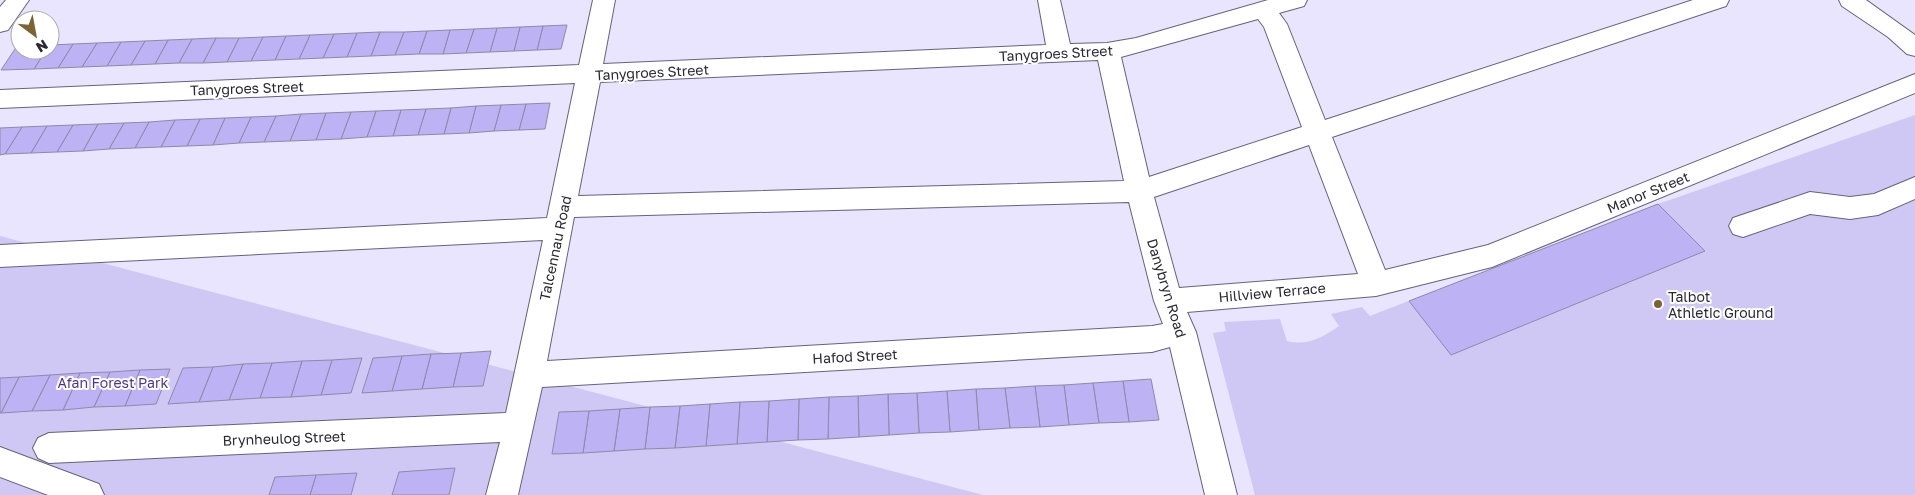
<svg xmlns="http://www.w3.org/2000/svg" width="1915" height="495" font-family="'Golos Text',sans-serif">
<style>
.green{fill:#cfc8f4}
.building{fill:#bdb2f3;stroke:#8e8aa6}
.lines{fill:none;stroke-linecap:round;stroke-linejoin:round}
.minor-casing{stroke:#66627c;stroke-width:2}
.major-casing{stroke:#66627c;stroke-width:2}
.highway-casing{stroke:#66627c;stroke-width:2}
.minor{fill:#fff;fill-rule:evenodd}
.major{fill:#fff;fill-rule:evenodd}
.highway{fill:#fff;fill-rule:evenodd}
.poi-dot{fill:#7c6334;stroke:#fff;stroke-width:2}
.labels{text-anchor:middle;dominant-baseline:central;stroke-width:4;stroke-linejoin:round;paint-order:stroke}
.street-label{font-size:14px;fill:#292833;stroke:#fff}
.poi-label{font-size:14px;fill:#292833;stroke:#fff;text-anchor:start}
.park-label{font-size:14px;fill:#4f3591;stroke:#fff}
</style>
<rect width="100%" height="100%" fill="#e9e5fe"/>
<!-- green -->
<g class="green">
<path d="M1915,115V495H1255L1213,333L1226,331L1224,322L1280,319L1287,341C1307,346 1322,338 1339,326L1331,314L1362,307L1370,316L1658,204Z"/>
<path d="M0,236L983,495H0Z"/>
</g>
<!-- building -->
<g class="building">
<path d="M567,25L561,49L537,50L543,26Z"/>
<path d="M543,26L537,50L514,51L520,27Z"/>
<path d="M520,27L514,51L490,52L497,28Z"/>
<path d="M497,28L490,52L466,53L474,29Z"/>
<path d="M474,29L466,53L443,54L450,30Z"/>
<path d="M450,30L443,54H419L427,31Z"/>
<path d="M427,31L419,54L395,55L404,32Z"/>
<path d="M380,32H404L395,55L371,56Z"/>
<path d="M380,32L371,56L347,57L357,33Z"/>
<path d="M357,33L347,57L323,58L334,34Z"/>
<path d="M334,34L323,58L299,59L310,35Z"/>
<path d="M310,35L299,59L275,60L286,36Z"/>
<path d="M286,36L275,60L251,61L263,37Z"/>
<path d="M263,37L251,61L227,62L239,38Z"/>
<path d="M216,38H239L227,62L203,63Z"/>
<path d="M216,38L203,63H179L192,39Z"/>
<path d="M192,39L179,63L155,64L168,40Z"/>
<path d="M168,40L155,64L131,65L145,41Z"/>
<path d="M145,41L131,65L107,66L121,42Z"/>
<path d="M121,42L107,66L82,67L97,43Z"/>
<path d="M97,43L82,67L58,68L73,44Z"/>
<path d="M73,44L58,68L34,69L46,50H50V45Z"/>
<path d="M17,46H20V50H46L34,69L1,70Z"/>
<path d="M550,103L545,129L519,130L526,104Z"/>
<path d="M526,104L519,130L494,131L501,105Z"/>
<path d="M501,105L494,131L469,133L476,106Z"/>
<path d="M476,106L469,133L444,134L451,108Z"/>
<path d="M451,108L444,134L418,135L426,109Z"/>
<path d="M426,109L418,135L393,136L401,110Z"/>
<path d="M401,110L393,136L367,137L376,111Z"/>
<path d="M376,111L367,137L341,139L351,112Z"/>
<path d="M351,112L341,139L316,140L326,113Z"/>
<path d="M326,113L316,140L290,141L301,114Z"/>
<path d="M301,114L290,141L264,142L276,116Z"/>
<path d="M276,116L264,142L239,143L251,117Z"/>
<path d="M251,117L239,143L213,145L225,118Z"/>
<path d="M225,118L213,145L187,146L200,119Z"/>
<path d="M200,119L187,146L161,147L175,120Z"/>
<path d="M175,120L161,147L135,148L149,122Z"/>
<path d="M149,122L135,148L109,149L124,123Z"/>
<path d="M124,123L109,149L83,151L98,124Z"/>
<path d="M98,124L83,151L57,152L73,125Z"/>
<path d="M73,125L57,152L31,153L47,126Z"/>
<path d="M47,126L31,153L5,154L22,127Z"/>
<path d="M22,127L5,154L0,155V128Z"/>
<path d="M1658,204L1705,251L1451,355L1409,301Z"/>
<path d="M491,351L483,386L453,387L461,353Z"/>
<path d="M461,353L453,387L422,389L431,354Z"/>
<path d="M431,354L422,389L392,391L402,356Z"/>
<path d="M402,356L392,391L362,393L373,358Z"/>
<path d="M362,358L351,393L321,395L332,360Z"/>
<path d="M332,360L321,395L291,397L302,361Z"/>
<path d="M302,361L291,397L260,398L272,363Z"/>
<path d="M272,363L260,398L229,400L243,364Z"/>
<path d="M243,364L229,400L199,402L213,367Z"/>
<path d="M213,367L199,402L168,404L183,368Z"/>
<path d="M170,369L156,404L125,406L140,370Z"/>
<path d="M140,370L125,406L94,407L110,372Z"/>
<path d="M110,372L94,407L63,410L80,373Z"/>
<path d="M80,373L63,410L32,411L50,375Z"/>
<path d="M50,375L32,411L1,413L19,377Z"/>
<path d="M19,377L1,413H0V378Z"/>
<path d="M1151,379L1159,420L1129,422L1123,381Z"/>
<path d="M1123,381L1129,422L1099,423L1093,383Z"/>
<path d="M1093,383L1099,423L1069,425L1064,385Z"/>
<path d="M1064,385L1069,425L1040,427L1035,386Z"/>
<path d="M1035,386L1040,427L1010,428L1005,388Z"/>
<path d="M1005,388L1010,428L979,430L976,389Z"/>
<path d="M976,389L979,430L950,432L947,391Z"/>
<path d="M947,391L950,432L919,433L917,393Z"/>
<path d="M917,393L919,433L889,435L888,394Z"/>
<path d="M888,394L889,435L859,437L858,396Z"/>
<path d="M858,396L859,437L828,439L829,397Z"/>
<path d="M829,397L828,439L798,440L799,399Z"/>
<path d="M799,399L798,440L767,442L769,401Z"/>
<path d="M769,401L767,442L737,444L740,402Z"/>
<path d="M740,402L737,444L706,446L710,404Z"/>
<path d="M710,404L706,446L675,448L680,406Z"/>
<path d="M680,406L675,448L645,449L650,407Z"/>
<path d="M650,407L645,449L614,451L620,409Z"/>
<path d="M620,409L614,451L583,453L589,411Z"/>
<path d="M589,411L583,453L552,454L559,412Z"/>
<path d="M455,468L449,495H392L399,472Z"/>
<path d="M357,473L351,495H310L316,475Z"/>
<path d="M316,475L310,495H269L275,477Z"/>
</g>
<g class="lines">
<defs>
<g id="minor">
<path d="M593,0H615L603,64L1046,45L1038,0H1060L1070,44L1107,43L1136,38L1268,0H1307L1304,6L1279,13L1287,24L1325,120L1693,0H1729L1726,6L1332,137L1385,270L1488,245L1915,74V93L1492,267L1376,296L1187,312L1196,332L1237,495H1205L1170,347L1152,352L542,387L518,495H486L500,442L49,463L38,458L33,448L38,438L49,433L506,413L543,240L0,267V245L547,218L575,83L0,108V90L579,65ZM1258,19L1264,27L1302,127L1149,177L1121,57ZM1098,60L1124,181L578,196L600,82ZM1309,145L1358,274L1179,288L1154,197ZM1129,202L1154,301L1163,324L1152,326L547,361L574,217Z"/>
<path d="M1839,0H1866L1915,35V56L1907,54L1888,37L1842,6Z"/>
<path d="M1915,177V199L1878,215L1850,219L1810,214L1743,237L1733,234L1729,226L1733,218L1810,192L1850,197L1874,194Z"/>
</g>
<path id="major" d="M6,0H29L8,30L0,32V7Z"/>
<path id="highway" d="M0,447L99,484L104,495H48L0,477Z"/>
</defs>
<!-- minor casing -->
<use href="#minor" class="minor-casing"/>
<!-- major casing -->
<use href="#major" class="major-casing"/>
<!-- highway casing -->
<use href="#highway" class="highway-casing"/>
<!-- minor -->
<use href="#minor" class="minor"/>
<!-- major -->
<use href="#major" class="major"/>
<!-- highway -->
<use href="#highway" class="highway"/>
</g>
<!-- markers -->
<circle class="poi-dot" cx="1658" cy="304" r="5"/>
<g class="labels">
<!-- street labels -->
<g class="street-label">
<text transform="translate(1056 53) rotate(-3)">Tanygroes Street</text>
<text transform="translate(652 72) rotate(-3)">Tanygroes Street</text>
<text transform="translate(247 88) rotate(-2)">Tanygroes Street</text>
<text transform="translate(1648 192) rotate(-22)">Manor Street</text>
<text transform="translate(555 248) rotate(-78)">Talcennau Road</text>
<text transform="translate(1167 288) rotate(73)">Danybryn Road</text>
<text transform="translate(1272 292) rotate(-5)">Hillview Terrace</text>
<text transform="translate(855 356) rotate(-3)">Hafod Street</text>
<text transform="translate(284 438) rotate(-2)">Brynheulog Street</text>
</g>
<!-- poi labels -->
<g class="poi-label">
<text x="1668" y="296">Talbot<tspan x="1668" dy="16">Athletic Ground</tspan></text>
</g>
<!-- park labels -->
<g class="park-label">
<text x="113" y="382">Afan Forest Park</text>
</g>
</g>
<!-- north arrow -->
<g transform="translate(35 35) rotate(148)"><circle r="24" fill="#ffffff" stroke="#a9a9ad"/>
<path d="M0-4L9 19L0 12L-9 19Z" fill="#7c6334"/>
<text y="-8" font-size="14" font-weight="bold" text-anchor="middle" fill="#292833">N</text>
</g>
</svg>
